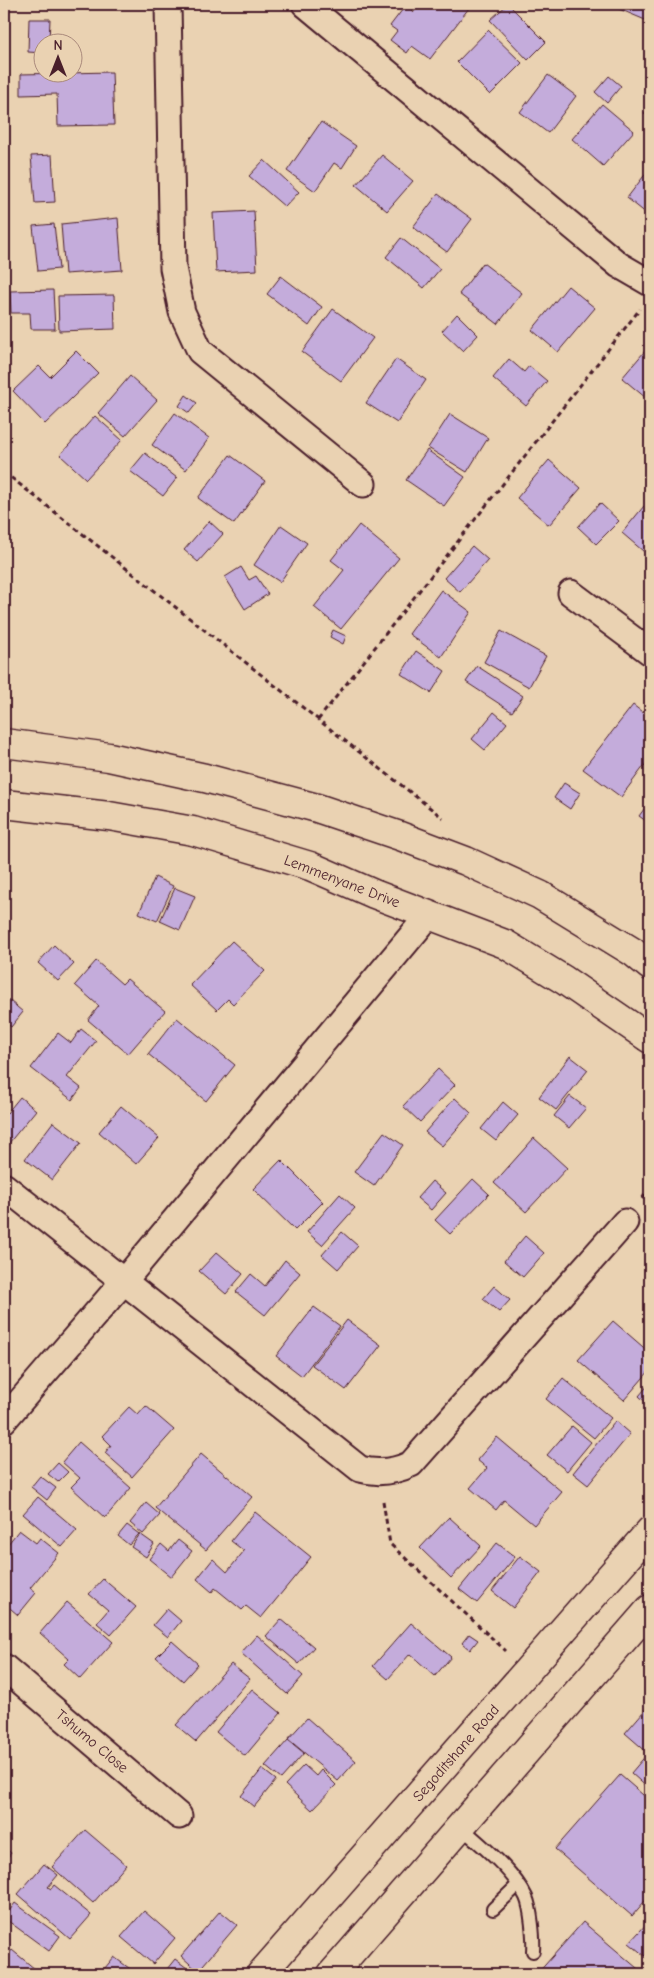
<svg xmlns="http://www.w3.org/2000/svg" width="654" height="1978" font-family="'Comic Neue',sans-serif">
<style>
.building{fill:#c4acdb;stroke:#4a1f2b}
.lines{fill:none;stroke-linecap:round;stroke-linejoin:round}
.service-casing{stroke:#4a1f2b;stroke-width:16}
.minor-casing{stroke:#4a1f2b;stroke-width:29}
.secondary-casing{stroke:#4a1f2b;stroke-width:31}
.path{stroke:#4a1f2b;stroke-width:3;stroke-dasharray:5 4;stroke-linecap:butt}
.service{stroke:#ead2b2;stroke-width:12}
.minor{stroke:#ead2b2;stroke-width:25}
.secondary{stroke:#ead2b2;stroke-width:28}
.labels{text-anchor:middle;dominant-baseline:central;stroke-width:4;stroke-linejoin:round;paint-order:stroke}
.street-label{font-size:15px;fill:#4a1f2b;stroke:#ead2b2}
</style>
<rect width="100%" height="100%" fill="#ead2b2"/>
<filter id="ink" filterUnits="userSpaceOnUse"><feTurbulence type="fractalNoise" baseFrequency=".02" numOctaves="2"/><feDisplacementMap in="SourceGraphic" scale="10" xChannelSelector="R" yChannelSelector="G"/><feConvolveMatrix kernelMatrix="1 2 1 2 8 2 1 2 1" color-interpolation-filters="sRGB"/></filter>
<g filter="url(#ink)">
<!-- building -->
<g class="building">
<path d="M376,4H387L383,9Z"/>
<path d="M420,4H463L469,8L430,59L412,46L407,53L390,40L397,31L390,26L406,5L414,12Z"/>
<path d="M508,4L546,42L528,60L490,20Z"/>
<path d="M613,4H650V22L612,6Z"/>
<path d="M29,19H50L49,42H42V53L28,52Z"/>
<path d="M488,30L522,63L490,95L457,62Z"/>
<path d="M112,72L114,125L58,126L57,94L21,95V74Z"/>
<path d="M548,75L576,96L548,133L520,112Z"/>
<path d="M609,76L621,86L607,103L595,92Z"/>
<path d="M602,104L634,131L603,166L572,139Z"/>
<path d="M650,105V118L644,113Z"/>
<path d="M321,122L356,146L342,168L334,163L315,191L287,171Z"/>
<path d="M52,155L55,202L35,203L31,156Z"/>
<path d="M382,155L413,181L387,211L356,185Z"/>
<path d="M264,160L299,192L285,207L249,176Z"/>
<path d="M650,168V212L647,214L627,198Z"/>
<path d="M438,194L472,219L447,252L413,227Z"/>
<path d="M254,211L257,270L216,272L213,213Z"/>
<path d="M118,218L122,270L65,274L61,224Z"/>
<path d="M54,224L59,269L38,271L33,226Z"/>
<path d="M401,238L440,269L424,288L386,257Z"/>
<path d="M483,263L522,293L498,324L459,294Z"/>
<path d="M281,276L322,307L309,326L267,294Z"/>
<path d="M568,286L595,308L558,352L532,330Z"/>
<path d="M53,290L55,329H31L30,313H11L10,291Z"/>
<path d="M114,295L115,329L59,331L58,296Z"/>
<path d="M333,309L373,338L341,381L302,352Z"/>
<path d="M457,314L478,335L463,351L442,331Z"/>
<path d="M650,345V369L648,371L650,373V393L646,398L622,378Z"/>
<path d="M76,351L98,373L45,424L13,391L39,366L50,377Z"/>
<path d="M396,359L426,380L397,423L366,403Z"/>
<path d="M509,359L524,372L529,366L547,381L526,406L493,378Z"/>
<path d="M130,376L157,400L125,436L98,413Z"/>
<path d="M186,395L197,403L189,413L179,406Z"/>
<path d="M175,413L209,438L186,470L152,445Z"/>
<path d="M450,414L488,438L467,472L428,448Z"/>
<path d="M95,416L122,440L86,479L60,455Z"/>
<path d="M427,450L465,477L444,506L406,480Z"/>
<path d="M145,453L177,478L163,496L130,471Z"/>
<path d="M230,455L265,481L234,524L198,498Z"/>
<path d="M549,460L581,488L549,525L517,498Z"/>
<path d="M600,503L619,521L596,544L578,527Z"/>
<path d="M644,506L650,511V557L622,533Z"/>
<path d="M209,521L223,534L198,562L184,550Z"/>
<path d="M281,525L307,543L280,582L254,565Z"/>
<path d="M359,525L399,558L341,629L314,607L344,570L331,560Z"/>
<path d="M472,546L488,560L460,592L444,578Z"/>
<path d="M241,567L249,580L256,576L268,594L245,609L225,577Z"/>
<path d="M441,590L471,612L441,657L409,634Z"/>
<path d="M333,630L346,636L343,644L330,637Z"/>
<path d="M501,631L546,656L529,687L484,662Z"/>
<path d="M416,651L445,671L431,693L401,674Z"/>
<path d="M477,666L523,696L512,712L466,682Z"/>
<path d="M633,705L650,718V758L621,797L583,769Z"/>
<path d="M494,712L507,723L485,750L472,739Z"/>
<path d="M564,783L580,793L570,809L554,798Z"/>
<path d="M650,801V824L639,816Z"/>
<path d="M155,877L173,886L157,921L139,913Z"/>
<path d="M175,888L195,896L180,930L160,921Z"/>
<path d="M232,941L265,971L233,1004L228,999L217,1010L190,985Z"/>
<path d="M54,945L74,964L58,981L38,963Z"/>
<path d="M96,961L122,984L127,979L165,1011L128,1054L88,1020L99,1006L75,985Z"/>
<path d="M4,996L23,1012L11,1027L4,1021Z"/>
<path d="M177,1018L235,1065L206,1101L148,1054Z"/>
<path d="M81,1029L96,1041L67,1077L81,1088L72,1100L31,1068L58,1033L71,1043Z"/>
<path d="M570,1056L588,1070L556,1110L539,1097Z"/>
<path d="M438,1069L455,1085L420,1122L403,1106Z"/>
<path d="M570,1096L586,1108L569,1128L554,1116Z"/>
<path d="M20,1097L36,1110L4,1149V1110L7,1113Z"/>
<path d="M455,1098L471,1113L442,1146L425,1132Z"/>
<path d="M503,1102L518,1115L496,1141L481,1129Z"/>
<path d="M121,1106L159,1138L136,1164L99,1132Z"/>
<path d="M53,1122L81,1143L52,1180L25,1159Z"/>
<path d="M384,1132L403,1145L374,1186L354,1172Z"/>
<path d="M534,1138L567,1168L526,1212L494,1183Z"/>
<path d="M281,1160L323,1202L295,1230L253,1189Z"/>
<path d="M473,1179L489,1194L450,1234L435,1220Z"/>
<path d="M432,1181L446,1193L431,1210L417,1198Z"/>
<path d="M340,1194L355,1208L322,1245L307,1232Z"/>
<path d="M342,1232L358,1246L338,1269L322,1255Z"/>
<path d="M525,1236L544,1253L523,1277L504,1261Z"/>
<path d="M217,1252L243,1274L226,1294L199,1271Z"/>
<path d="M285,1260L300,1273L265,1315L236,1292L251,1274L265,1286Z"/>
<path d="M494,1286L510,1300L499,1312L483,1299Z"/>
<path d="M314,1307L340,1326L302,1376L276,1356Z"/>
<path d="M347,1320L381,1345L346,1390L312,1365Z"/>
<path d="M613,1321L650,1353V1370L624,1400L578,1360Z"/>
<path d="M563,1378L611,1418L594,1438L546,1399Z"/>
<path d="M650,1383V1406L639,1396Z"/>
<path d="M146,1406L174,1430L132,1477L105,1453L111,1445L102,1436L129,1407L138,1415Z"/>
<path d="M615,1421L630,1434L588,1485L573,1473Z"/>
<path d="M572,1426L591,1442L567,1471L547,1455Z"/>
<path d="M497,1437L562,1492L534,1525L504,1500L496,1510L470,1488L487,1468L477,1460Z"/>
<path d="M79,1442L131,1488L105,1518L71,1487L80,1478L62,1462Z"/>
<path d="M201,1454L252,1497L206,1550L155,1508Z"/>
<path d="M58,1463L68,1472L58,1482L48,1474Z"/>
<path d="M40,1476L56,1488L47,1500L31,1487Z"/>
<path d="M38,1497L77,1530L62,1547L23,1514Z"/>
<path d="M146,1503L160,1515L143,1534L130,1523Z"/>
<path d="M255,1512L311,1557L261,1618L246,1606L242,1610L215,1588L212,1592L197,1579L213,1559L227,1572L244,1551L231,1541Z"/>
<path d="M449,1517L481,1546L451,1578L420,1548Z"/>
<path d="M127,1525L139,1534L129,1545L118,1536Z"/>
<path d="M19,1530L36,1543L40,1538L59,1553L30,1588L36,1593L18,1615L4,1603V1549Z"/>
<path d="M140,1534L154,1544L146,1557L131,1547Z"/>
<path d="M178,1540L192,1551L171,1577L149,1559L161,1544L169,1551Z"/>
<path d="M497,1543L515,1557L477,1603L459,1589Z"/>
<path d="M520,1556L541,1572L513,1608L492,1591Z"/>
<path d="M103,1579L136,1607L111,1635L97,1623L108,1610L89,1594Z"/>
<path d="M67,1602L113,1642L80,1679L64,1664L69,1659L40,1633Z"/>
<path d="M167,1609L181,1621L168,1637L153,1625Z"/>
<path d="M281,1619L314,1647L299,1664L266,1636Z"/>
<path d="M411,1623L451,1657L435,1676L410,1654L388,1679L373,1666Z"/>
<path d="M469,1634L478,1640L470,1650L462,1643Z"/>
<path d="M257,1635L303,1676L287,1694L241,1653Z"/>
<path d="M172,1641L198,1664L183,1681L156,1657Z"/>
<path d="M231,1664L250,1679L196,1742L176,1725Z"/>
<path d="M252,1689L281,1713L245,1756L216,1732Z"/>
<path d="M650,1704V1790L631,1773L648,1753L625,1733Z"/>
<path d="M307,1718L356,1761L338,1781L288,1739Z"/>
<path d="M288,1740L304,1753L281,1779L265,1766Z"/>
<path d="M304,1765L316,1776L321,1770L336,1785L312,1810L285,1785Z"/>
<path d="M262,1769L276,1780L254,1807L241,1796Z"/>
<path d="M620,1775L650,1801V1895L632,1916L555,1849Z"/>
<path d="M85,1830L126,1865L93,1903L52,1867Z"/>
<path d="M4,1847L11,1853L4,1862Z"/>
<path d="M44,1864L58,1875L48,1887L51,1889L54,1885L91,1915L70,1939L18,1894Z"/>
<path d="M15,1903L60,1936L49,1951L4,1918Z"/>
<path d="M144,1911L175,1938L153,1964L121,1937Z"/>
<path d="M220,1911L237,1925L198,1971L181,1956Z"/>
<path d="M650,1920V1960L629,1943Z"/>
<path d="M583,1922L644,1974H537Z"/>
<path d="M12,1950L41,1974H4V1959Z"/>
<path d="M114,1957L137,1974H100Z"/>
<path d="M175,1959L195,1974H163Z"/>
</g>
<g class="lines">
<defs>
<g id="service">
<path d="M461,1827C483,1847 513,1870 526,1897C531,1908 534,1938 533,1951"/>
<path d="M493,1909L518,1885"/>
</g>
<g id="minor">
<path d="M168,4L173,268L182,312L200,351L363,484"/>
<path d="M305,4L619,265L650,283"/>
<path d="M571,593L650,652"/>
<path d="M4,1186L360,1469C378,1474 394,1472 411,1464L625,1222"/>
<path d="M4,1420L124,1281L429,915"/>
<path d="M4,1667L179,1816"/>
</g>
<g id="secondary">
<path d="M4,743L109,757L205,778L317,808L400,836L466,861L540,895L633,952L650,966"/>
<path d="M4,804L109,816L193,831L310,866L374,894L505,944L564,980L650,1039"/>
<path d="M261,1974L650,1531"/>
<path d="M332,1974L650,1609"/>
</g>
</defs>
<!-- service casing -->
<use href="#service" class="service-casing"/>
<!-- minor casing -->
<use href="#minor" class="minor-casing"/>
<!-- secondary casing -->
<use href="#secondary" class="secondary-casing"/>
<!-- path -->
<g class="path">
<path d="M4,472L443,818"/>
<path d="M318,720L640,309"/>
<path d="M642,1199L650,1188"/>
<path d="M383,1501L390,1544L506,1651"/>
</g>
<!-- service -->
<use href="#service" class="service"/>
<!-- minor -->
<use href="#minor" class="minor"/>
<!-- secondary -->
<use href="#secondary" class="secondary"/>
</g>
</g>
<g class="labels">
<!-- street labels -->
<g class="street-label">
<text transform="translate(342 881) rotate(21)">Lemmenyane Drive</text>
<text transform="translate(92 1741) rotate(40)">Tshumo Close</text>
<text transform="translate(456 1753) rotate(-49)">Segoditshane Road</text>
</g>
</g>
<!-- margin -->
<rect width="654" height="1978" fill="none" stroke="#ead2b2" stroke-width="20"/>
<rect x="10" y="10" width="634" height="1958" fill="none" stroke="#4a1f2b" stroke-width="2" filter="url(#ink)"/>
<!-- north arrow -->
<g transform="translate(58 58)"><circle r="24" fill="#ead2b2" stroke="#aa8a7c"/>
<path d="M0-4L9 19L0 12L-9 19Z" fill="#4a1f2b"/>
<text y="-8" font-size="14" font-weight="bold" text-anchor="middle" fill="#4a1f2b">N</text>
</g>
</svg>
